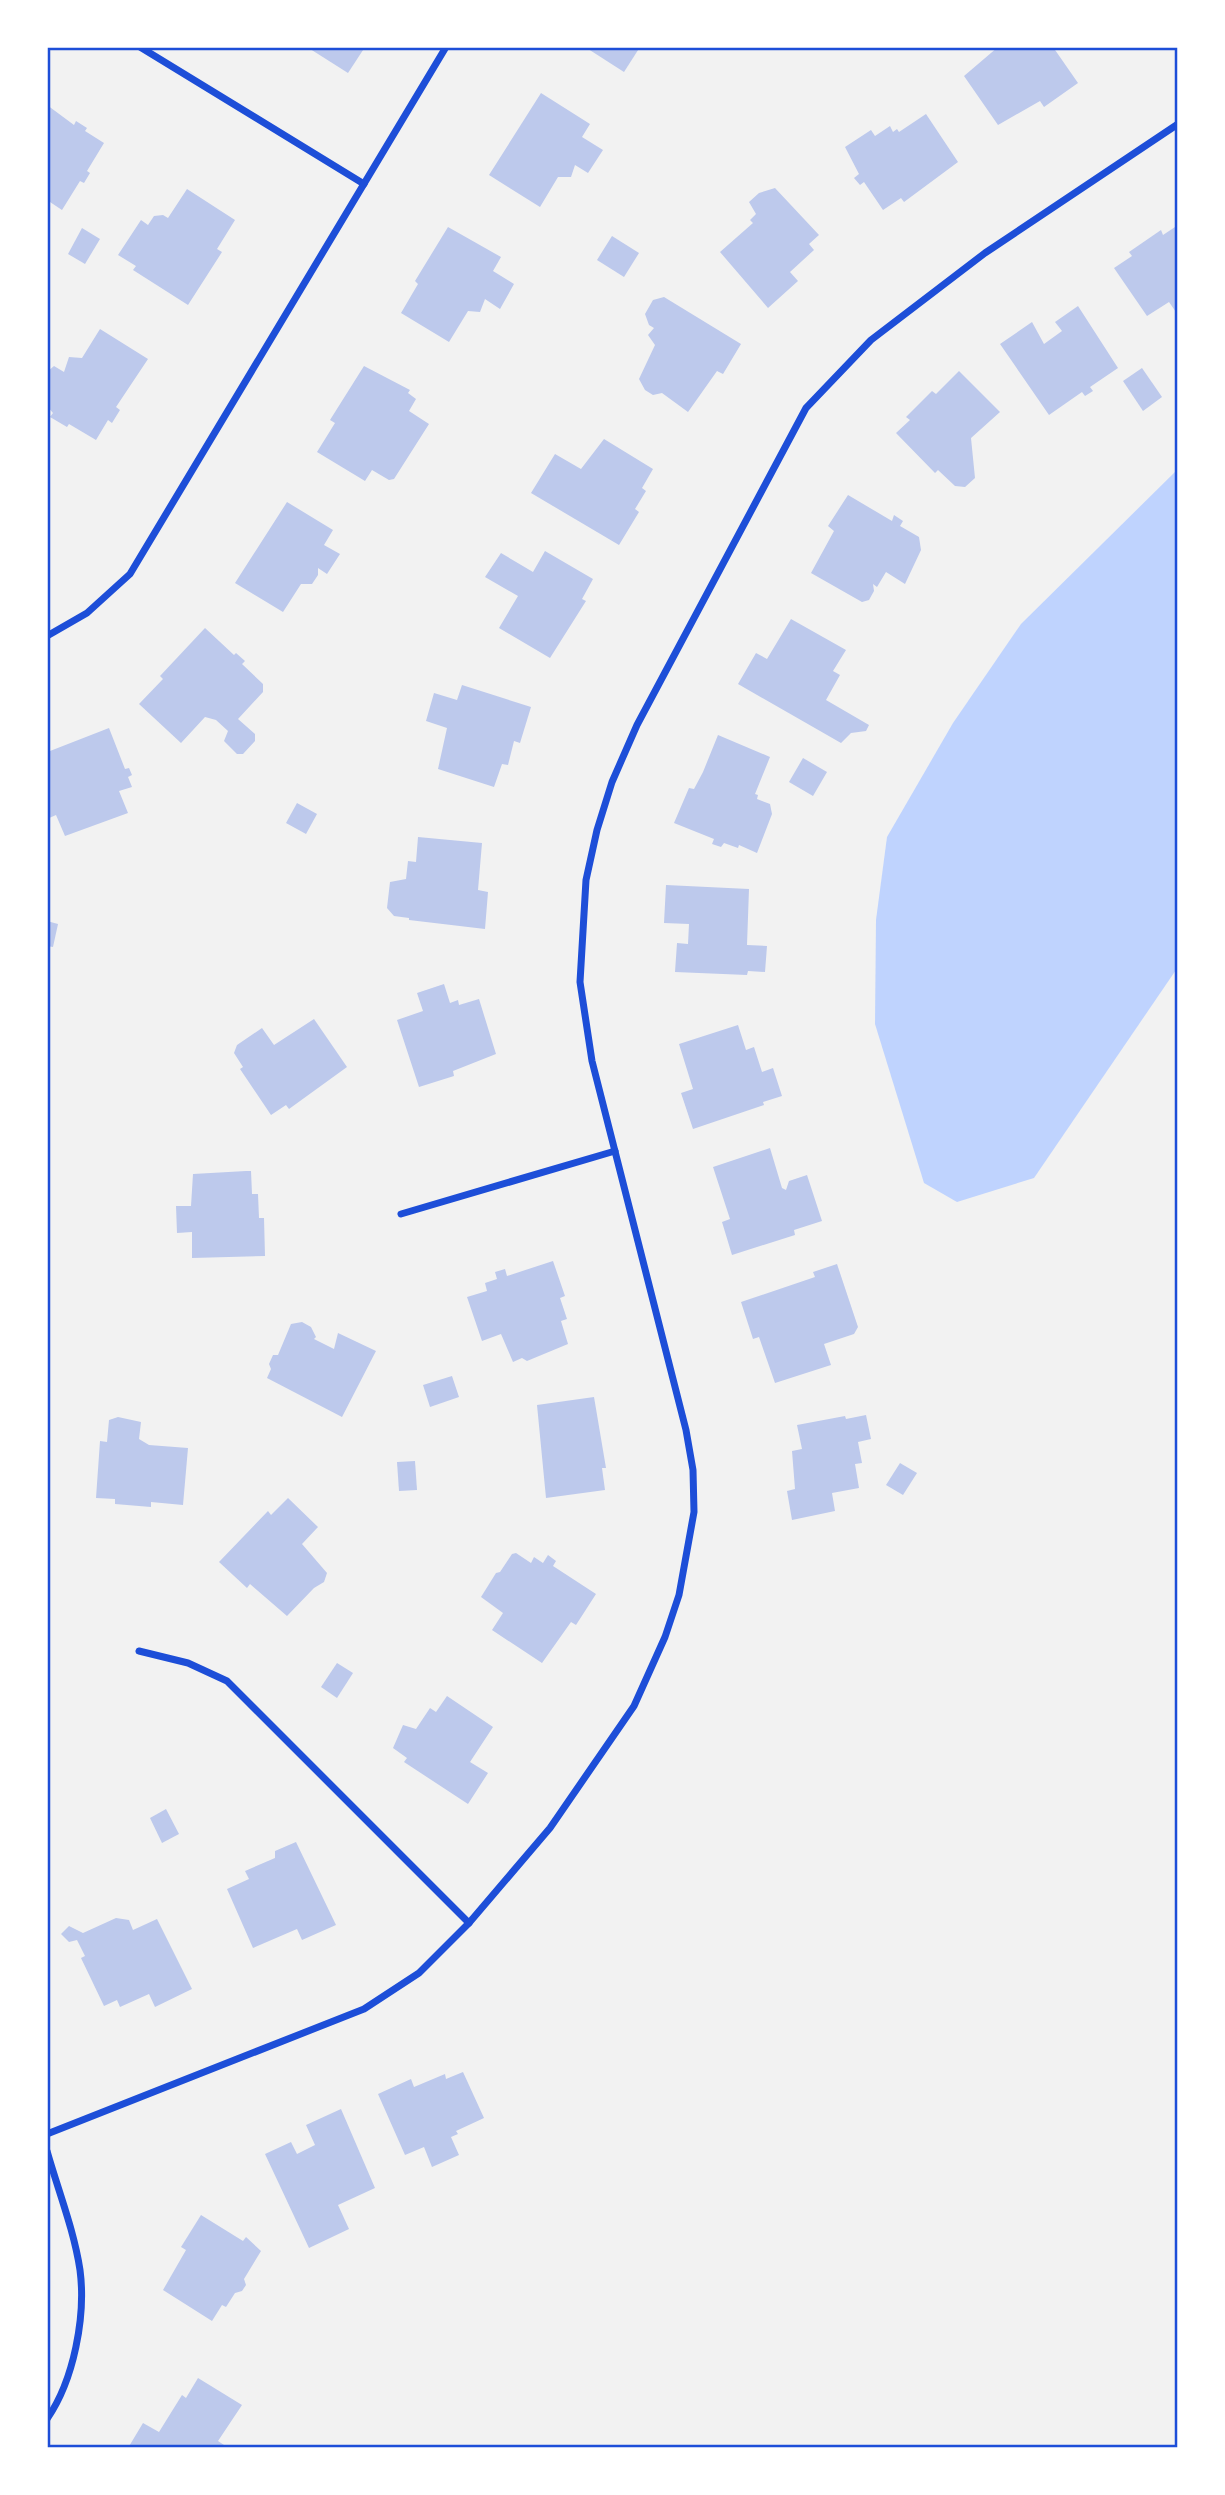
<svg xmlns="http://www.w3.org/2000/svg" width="1225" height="2495" font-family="'Asap Condensed',sans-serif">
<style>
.water{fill:#bfd3fe}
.building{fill:#bdc9ec}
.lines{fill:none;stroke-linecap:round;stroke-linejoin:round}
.minor{stroke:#1d4ed8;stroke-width:7}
.neatline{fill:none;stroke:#1d4ed8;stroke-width:2.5}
</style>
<rect width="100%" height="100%" fill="#f2f2f2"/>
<!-- water -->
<path class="water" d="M1178,469V967L1034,1178L957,1202L924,1183L875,1024L876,920L887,837L953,723L1021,624Z"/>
<!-- building -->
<g class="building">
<path d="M307,47H365L348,73Z"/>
<path d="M585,47H640L624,72Z"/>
<path d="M998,47H1053L1078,83L1044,107L1040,101L998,125L964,76Z"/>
<path d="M541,93L590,124L582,137L603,150L588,173L575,165L571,177H558L540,207L489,175Z"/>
<path d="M47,105L74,125L76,121L87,128L85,131L104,143L87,171L90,173L84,183L80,181L62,210L47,200Z"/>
<path d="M926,114L958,162L904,202L901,198L883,210L864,182L860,185L854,178L859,174L845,147L871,130L875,136L890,126L893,132L897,129L899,132Z"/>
<path d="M775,188L819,235L809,244L814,250L790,272L798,281L768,308L720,252L753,223L750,220L756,214L749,202L759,193Z"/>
<path d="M187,189L235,220L217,249L222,252L188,305L133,270L136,266L118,255L141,220L148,225L154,216L163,215L168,218Z"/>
<path d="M1178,225V315L1169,302L1147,316L1114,268L1132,256L1129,252L1161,230L1163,235Z"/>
<path d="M448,227L501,257L493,271L514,284L500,309L485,299L480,312L468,311L449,342L401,313L418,284L415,281Z"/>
<path d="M82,228L100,239L85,264L68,254Z"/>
<path d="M612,236L639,253L624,277L597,260Z"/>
<path d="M664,297L741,344L723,374L717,371L688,412L662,393L653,395L645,390L639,379L655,345L648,335L654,328L649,325L645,314L653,300Z"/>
<path d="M1078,306L1118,368L1090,387L1093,391L1085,396L1082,392L1049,415L1000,344L1032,322L1044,344L1062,331L1055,322Z"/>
<path d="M100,329L148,359L116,407L120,410L112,423L108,420L96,440L69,424L67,427L50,417L53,413L47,406V372L54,366L64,372L69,357L82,358Z"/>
<path d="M364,366L410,390L408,393L416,399L409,411L429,424L394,479L389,480L372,470L365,481L317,452L335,423L330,420Z"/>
<path d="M1142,368L1162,397L1143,411L1123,381Z"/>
<path d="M959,371L1000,412L971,438L975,478L965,487L955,486L938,470L935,473L896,433L910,420L906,417L932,391L936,394Z"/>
<path d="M604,439L653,469L642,488L646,491L635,509L639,512L619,545L531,493L555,454L581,469Z"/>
<path d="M848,495L892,521L894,515L903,521L900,526L919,537L921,550L905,584L886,572L877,587L873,584L874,591L869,600L862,602L811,573L834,531L828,526Z"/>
<path d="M287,502L333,530L324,545L340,554L327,574L318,568V575L312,584H301L283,612L235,583Z"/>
<path d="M545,551L593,579L582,599L586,601L550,658L499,628L518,596L485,577L501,553L533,572Z"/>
<path d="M791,619L846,650L833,671L840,675L826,700L869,725L866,731L851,733L841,743L738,684L756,653L767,659Z"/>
<path d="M205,628L234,655L236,653L245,661L242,664L263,684V692L238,719L255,734V741L243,754H237L224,741L228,731L216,720L205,717L181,743L139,704L163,679L160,676Z"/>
<path d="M462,685L531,707L520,743L514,741L508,765L502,764L494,787L438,769L447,728L426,721L434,693L457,700Z"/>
<path d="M109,728L125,769L129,768L132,775L128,777L132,787L119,791L128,813L65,836L56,815L47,819L50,751Z"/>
<path d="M718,735L770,757L755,794L758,795L757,799L770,804L772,814L757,853L739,845L738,848L724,843L721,847L712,844L714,839L674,823L689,788L694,789L703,772Z"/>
<path d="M803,758L827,772L813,796L789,782Z"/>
<path d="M297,803L317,814L306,834L286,823Z"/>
<path d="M418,837L482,843L478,890L488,892L485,929L409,920V918L394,916L387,908L390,882L406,879L408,861L416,862Z"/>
<path d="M666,885L749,889L747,945L767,946L765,972L748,971L747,975L675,972L677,943L688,944L689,924L664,923Z"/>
<path d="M47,921L58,924L53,947L47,946Z"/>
<path d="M444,984L450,1003L458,1000L459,1005L479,999L496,1054L453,1071L454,1076L419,1087L397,1020L423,1011L417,993Z"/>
<path d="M314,1019L347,1067L289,1109L286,1105L271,1115L240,1069L243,1067L234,1053L237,1045L262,1028L274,1045Z"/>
<path d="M738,1025L746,1050L754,1047L762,1072L773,1068L782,1096L763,1102L764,1105L693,1129L681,1093L693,1089L679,1044Z"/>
<path d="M770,1148L782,1188L786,1190L789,1181L807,1175L822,1221L794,1230L795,1235L732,1255L722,1222L730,1219L713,1167Z"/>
<path d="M246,1171H251L252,1194H258L259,1218H264L265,1256L192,1258V1232L177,1233L176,1206H191L193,1174Z"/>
<path d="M553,1261L565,1296L560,1298L567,1319L561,1321L568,1344L527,1361L522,1358L513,1362L501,1334L482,1341L467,1297L487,1291L485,1283L497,1279L495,1272L505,1269L507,1276Z"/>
<path d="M837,1264L858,1327L854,1334L824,1344L831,1365L775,1383L759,1337L753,1339L741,1302L815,1277L813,1272Z"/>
<path d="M302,1322L311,1327L316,1337L314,1339L334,1349L338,1333L376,1351L342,1417L267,1378L271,1369L269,1364L273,1355H278L291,1324Z"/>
<path d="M452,1376L459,1397L430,1407L423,1385Z"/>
<path d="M594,1397L606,1468H602L605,1490L546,1498L537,1405Z"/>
<path d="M866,1415L871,1439L858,1442L862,1463L855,1464L859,1488L832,1493L835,1511L792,1520L787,1491L795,1489L792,1451L802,1449L797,1425L845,1416L846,1419Z"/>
<path d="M118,1417L141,1422L139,1439L149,1445L188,1448L183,1505L151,1502V1507L115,1504V1499L96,1498L100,1441L107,1442L109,1420Z"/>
<path d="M415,1461L417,1490L399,1491L397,1462Z"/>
<path d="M900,1463L917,1473L903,1495L886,1485Z"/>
<path d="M288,1498L318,1527L302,1544L327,1573L324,1582L314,1588L287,1616L250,1584L247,1588L219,1562L268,1511L271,1515Z"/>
<path d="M516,1553L531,1563L534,1557L543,1563L548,1555L556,1561L553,1566L596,1594L576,1625L571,1622L542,1663L492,1630L503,1613L481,1597L496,1573L500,1572L512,1554Z"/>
<path d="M337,1663L353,1673L337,1698L321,1687Z"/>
<path d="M447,1696L493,1727L470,1762L488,1773L468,1804L404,1762L407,1758L393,1748L403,1725L416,1729L430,1708L436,1712Z"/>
<path d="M166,1809L179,1834L162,1843L150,1818Z"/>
<path d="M296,1842L336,1925L302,1940L297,1929L253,1948L227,1889L249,1879L245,1871L275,1858V1851Z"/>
<path d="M116,1918L129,1920L133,1930L157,1919L192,1989L155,2007L149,1994L120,2007L117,2000L104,2006L81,1958L85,1956L77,1940L69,1942L61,1934L69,1926L83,1933Z"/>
<path d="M463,2072L484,2118L456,2131L458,2134L451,2137L459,2155L432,2167L424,2147L405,2155L378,2094L411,2079L414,2087L445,2074L446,2079Z"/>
<path d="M341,2109L375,2188L338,2205L349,2229L309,2248L265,2154L291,2142L297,2154L315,2145L306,2125Z"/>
<path d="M201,2215L243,2241L246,2237L261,2251L244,2279L246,2285L242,2291L235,2293L226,2307L222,2305L212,2321L163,2290L186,2250L181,2247Z"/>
<path d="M198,2378L242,2405L218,2441L224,2445L223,2448H128L143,2423L159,2432L182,2395L186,2398Z"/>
</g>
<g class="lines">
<!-- minor -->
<g class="minor">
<path d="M140,47L364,184"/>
<path d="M47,636L87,613L130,574L446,47"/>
<path d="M401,1214L615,1151"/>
<path d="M139,1651L188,1663L227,1681L469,1923"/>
<path d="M47,2134L364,2009L419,1973L469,1923L550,1828L634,1706L665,1637L679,1595L694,1512L693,1470L686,1430L592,1061L580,982L586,880L597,830L612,782L637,725L806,408L871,340L985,253L1178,124"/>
<path d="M47,2151C58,2190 74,2230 80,2270C86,2316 74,2380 47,2419"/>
</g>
</g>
<!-- border -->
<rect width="1225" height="2495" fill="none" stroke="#ffffff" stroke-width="98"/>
<rect x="49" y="49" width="1127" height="2397" class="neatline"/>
</svg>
